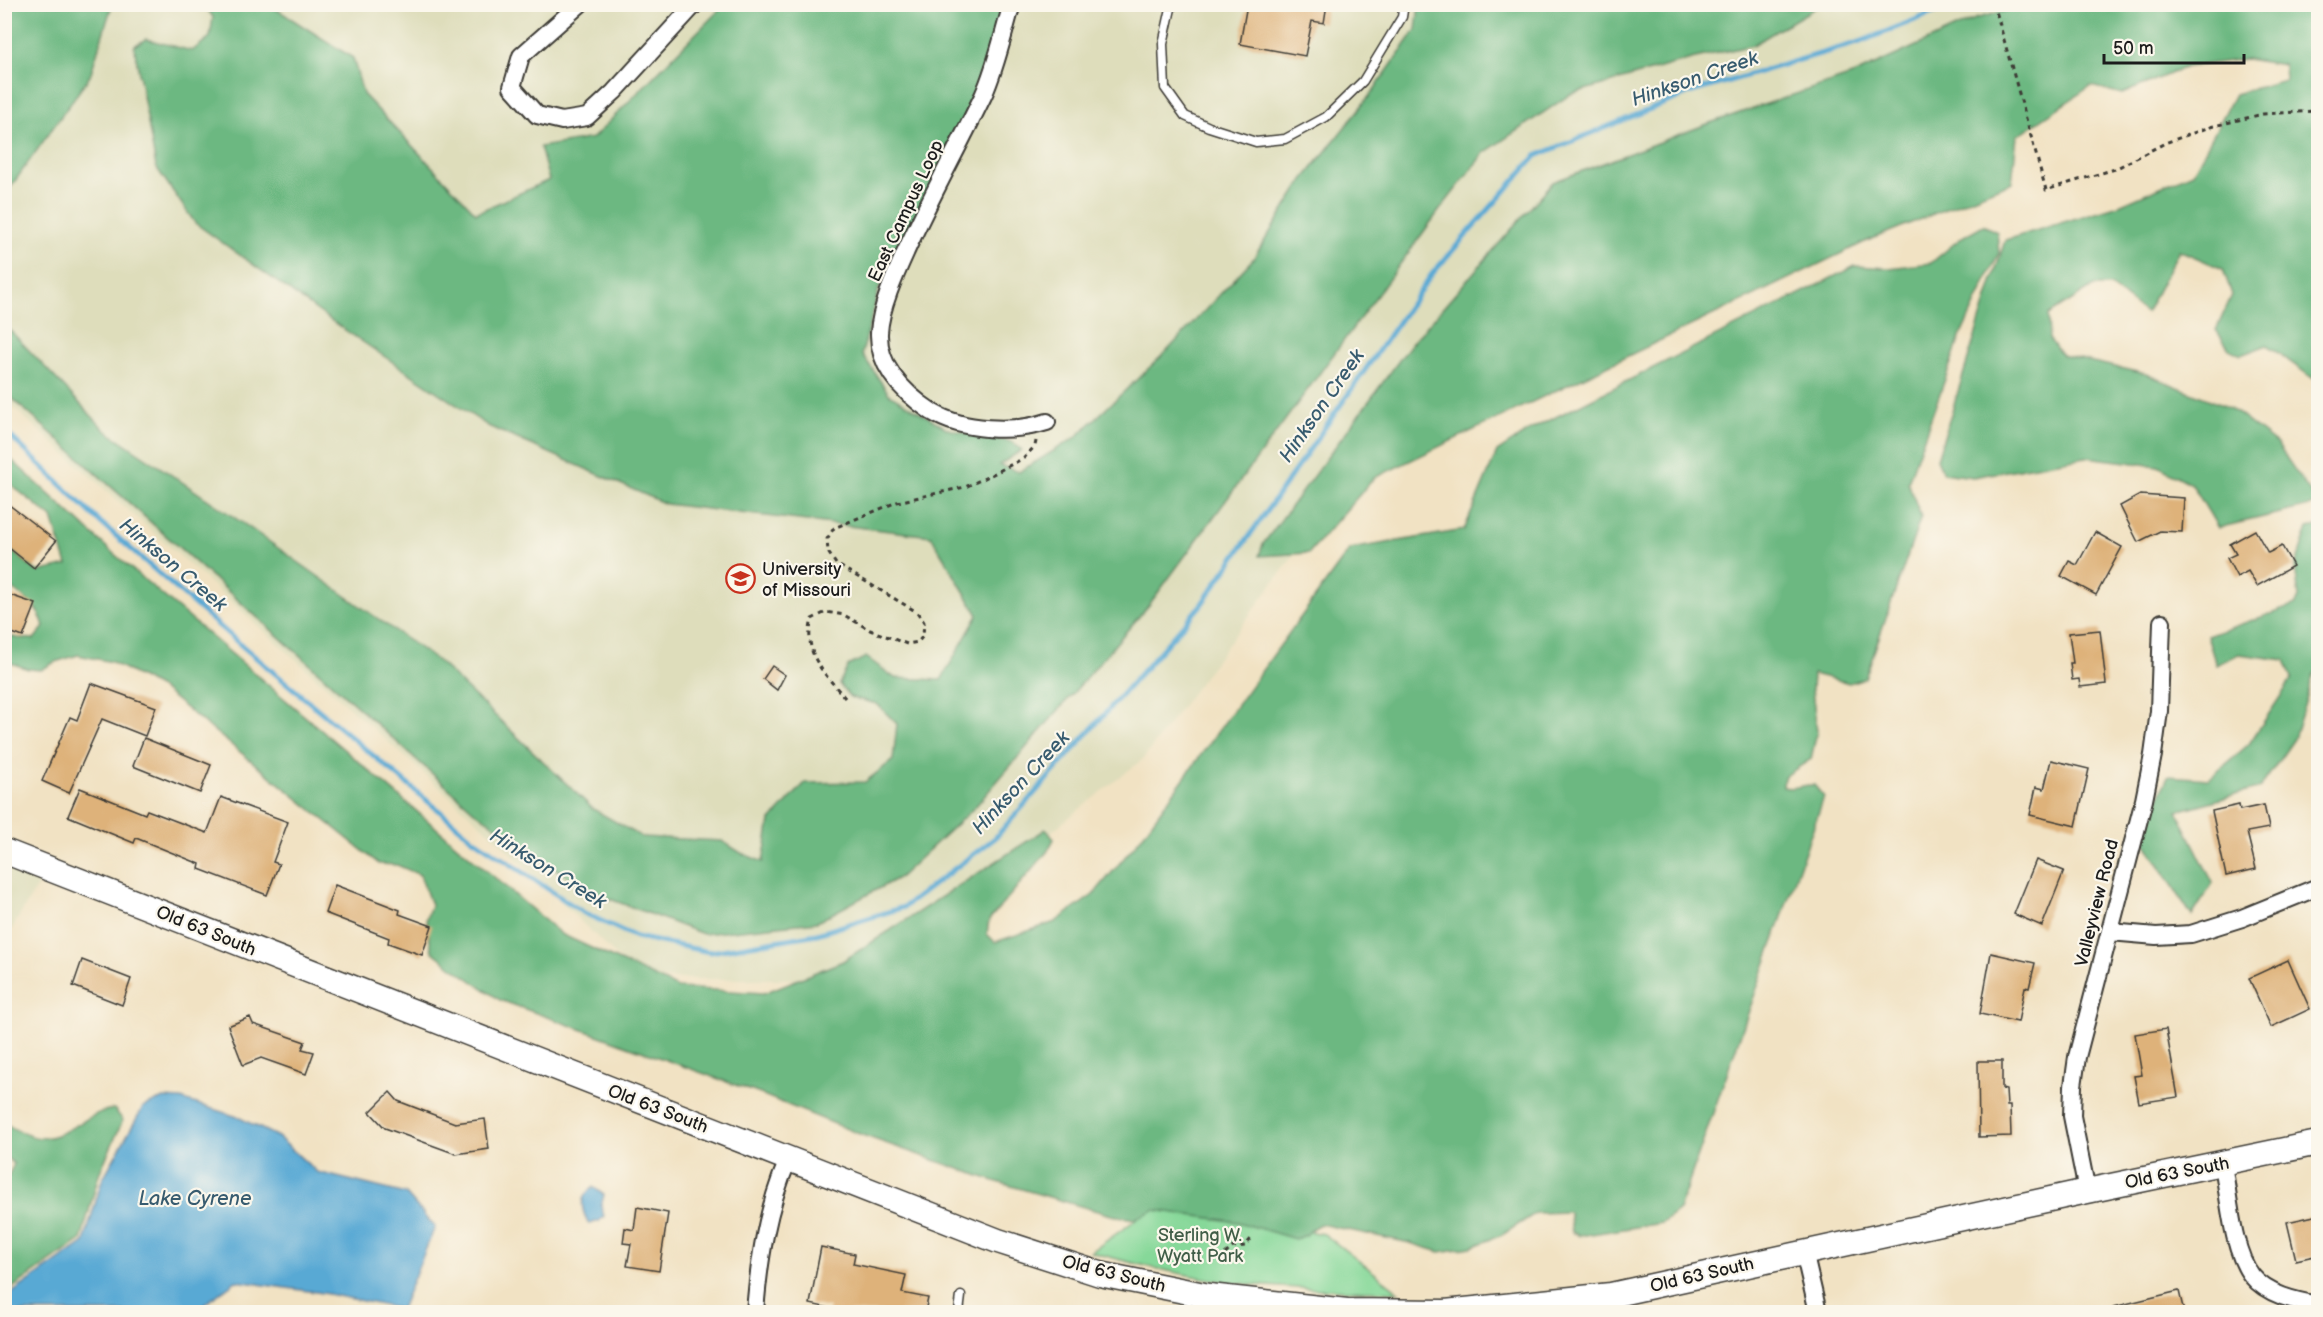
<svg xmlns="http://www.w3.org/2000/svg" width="2323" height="1317" font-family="'Balsamiq Sans',sans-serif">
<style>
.built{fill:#deddbb}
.green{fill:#86d899;stroke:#517a5a;stroke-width:1.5}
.forest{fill:#6cb881;stroke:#446a4e;stroke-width:1.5}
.water{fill:#59a9d4;stroke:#3a6278;stroke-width:1.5}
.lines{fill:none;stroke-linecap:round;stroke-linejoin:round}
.stream{stroke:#59a9d4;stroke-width:5}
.building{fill:#deb27a}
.service-casing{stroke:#3c3a35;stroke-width:11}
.minor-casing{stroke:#3c3a35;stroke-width:20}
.secondary-casing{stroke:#3c3a35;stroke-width:27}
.path{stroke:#3c3a35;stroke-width:3;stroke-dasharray:4.5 4.5;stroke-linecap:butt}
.service{stroke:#fff;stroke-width:8}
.minor{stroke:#fff;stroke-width:16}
.secondary{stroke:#fff;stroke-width:24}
.labels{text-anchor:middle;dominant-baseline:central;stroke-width:4.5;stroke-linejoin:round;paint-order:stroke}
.street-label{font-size:18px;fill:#1c1c1c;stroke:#fbf7ec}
.poi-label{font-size:18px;fill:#1c1c1c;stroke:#fbf7ec;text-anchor:start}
.park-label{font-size:18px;fill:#415e48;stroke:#fbf7ec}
.water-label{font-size:20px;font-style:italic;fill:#375b6f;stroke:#fbf7ec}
</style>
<rect width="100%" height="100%" fill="#fbf7ec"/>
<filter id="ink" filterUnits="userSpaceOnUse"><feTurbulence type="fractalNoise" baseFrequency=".0167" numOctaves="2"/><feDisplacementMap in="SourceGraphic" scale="12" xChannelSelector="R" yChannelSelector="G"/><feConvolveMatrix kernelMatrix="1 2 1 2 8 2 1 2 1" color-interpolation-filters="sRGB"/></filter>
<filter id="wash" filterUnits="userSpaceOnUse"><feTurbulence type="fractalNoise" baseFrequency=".008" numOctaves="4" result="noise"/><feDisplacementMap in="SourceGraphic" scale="24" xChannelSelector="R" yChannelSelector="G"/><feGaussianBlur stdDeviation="1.35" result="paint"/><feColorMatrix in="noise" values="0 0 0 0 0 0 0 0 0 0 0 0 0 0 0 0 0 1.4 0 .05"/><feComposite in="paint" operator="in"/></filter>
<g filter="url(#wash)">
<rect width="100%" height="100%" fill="#f1e2c3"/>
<!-- built -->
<g class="built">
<path d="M5,5H2318L1565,189L1143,759L865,979H640L487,830L5,400Z"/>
<path d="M5,855L47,870L5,940Z"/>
</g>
<!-- green -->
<path class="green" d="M1155,1206L1324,1234L1399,1292C1340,1290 1279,1289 1221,1281C1177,1274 1134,1264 1091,1252Z"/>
<!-- forest -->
<g class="forest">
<path d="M5,4L112,5L90,76L5,195Z"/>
<path d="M2029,4L2318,5V382L2267,345L2241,355L2229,349L2216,330L2232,295L2223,269L2179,250L2146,313L2110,286H2094L2048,315L2049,339L2062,355L2146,374L2230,408L2277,444L2318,504L2218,528L2192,484L2158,466L2086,457L1973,477L1943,473L1937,459L2005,240L2119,205L2193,173L2235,94L2285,80L2284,65L2246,59L2186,67L2122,94L2091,86L2017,136L2012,182L1867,241L1374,478L1309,553L1259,556L1263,544L1412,343L1553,182L1710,123L1855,74L1975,19Z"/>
<path d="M204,5H270L353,58L363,94L476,213L549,180L540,147L593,138L724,5H1003L980,90L879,288L862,354L889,394L948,429L1012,442L1022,450L999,465L1019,472L1075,438L1168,350L1253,259L1303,180L1371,94L1416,30L1419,5H1820L1753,45L1691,59L1571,94L1484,153L1442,207L1149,605L975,807L900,877L817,922L703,934L586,890L474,811L5,392V325L105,430L250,528L439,662L593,809L642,837L722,841L741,853L763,862L770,821L805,783L865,782L893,760L897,724L877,704L850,697L839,684L848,666L866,657L895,678L941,680L978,615L931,536L666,504L488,426L336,324L195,223L156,167L134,46L146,39L192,51L210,37L213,17Z"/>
<path d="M1983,225L1997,232L1999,253L1961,335L1908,482L1921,517L1865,678L1849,683L1813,674L1812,689L1817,732L1811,759L1784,777L1783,787C1794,790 1803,784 1814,785L1824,797L1679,1210L1662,1223L1579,1236L1572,1232L1569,1212L1536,1213L1502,1235L1471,1247L1440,1252L1410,1243L1320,1224L1313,1228L1306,1235L1295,1239L1238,1222L1154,1210L1134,1219L1111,1215L994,1181L862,1135L763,1095L500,1000L452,967L432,951L426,919L431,905L420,875L397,865L379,864L162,689L112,662L78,655L55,662L41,670L28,669L5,661V634L17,638L34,639L44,627C41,608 20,594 5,584V546L38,572L67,565L52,518L5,480L4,453L113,553L561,934L678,988L764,993L843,961L1046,829L1054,839L1047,852L989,920L987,934L995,942L1055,922L1093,895L1140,839L1350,549L1464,530L1497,452L1530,430L1855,266L1889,268L1931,263L1962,237Z"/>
<path d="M2318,526V672L2314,673L2294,739L2260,788L2177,811L2213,883L2192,916L2142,838L2168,776L2209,779L2249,744L2292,679L2285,660L2239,654L2216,665L2207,636L2296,605L2299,597L2295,567L2308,528Z"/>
<path d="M114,1109L123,1120L99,1174L81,1240L5,1293V1182L14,1164L5,1156V1123C41,1147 53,1139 87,1119C96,1114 103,1110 114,1109Z"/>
</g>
<!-- water -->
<g class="water">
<path d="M163,1098L181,1099L238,1117L278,1137L317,1172L406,1194L435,1227L401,1309L323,1293L236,1281L205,1304L202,1312H5V1298L84,1242L102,1180L143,1107Z"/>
<path d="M593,1187L604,1195L601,1206L604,1216L599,1221L589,1224C581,1210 578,1197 593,1187Z"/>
</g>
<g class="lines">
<!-- stream -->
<path class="stream" d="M4,430L100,522L241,645L473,839L584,913L636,937L710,952L817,934L904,907L995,838L1201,605L1432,274L1536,156L1692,92L1860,42L1955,4"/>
</g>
<g id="blocks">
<!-- building -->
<g class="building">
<path d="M1247,4H1327L1324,23L1312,21L1305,56L1240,44Z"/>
<path d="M2140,495L2184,498L2182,532L2160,531L2138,542L2120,506Z"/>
<path d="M4,501L56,541L34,568L4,544Z"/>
<path d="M2255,530L2268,553L2282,546L2293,566L2257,586L2248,571L2237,577L2227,558L2236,554L2230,544Z"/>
<path d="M2095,532L2122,547L2096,595L2061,576L2069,561L2077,565Z"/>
<path d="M4,593L36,604L23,637L4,630Z"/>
<path d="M2100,630L2106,684L2080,687L2079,679L2072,680L2070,663H2073L2069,633Z"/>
<path d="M772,666L785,675L777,690L763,679Z"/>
<path d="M91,683L156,707L145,736L102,719L69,793L42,781L70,717L77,720Z"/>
<path d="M144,738L211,765L200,793L133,766Z"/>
<path d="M2051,760L2089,769L2076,826L2030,815L2036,787L2044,789Z"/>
<path d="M80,788L145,814L147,810L207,833L221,797L288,822L273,862L279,864L267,895L199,869L200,864L136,838L134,843L68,816Z"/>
<path d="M2239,805L2240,810L2264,805L2269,828L2247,832L2256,869L2226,876L2212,811Z"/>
<path d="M2036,860L2064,871L2042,926L2014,914Z"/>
<path d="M335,885L400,910L399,914L432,926L422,955L388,943L389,938L325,913Z"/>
<path d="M1991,953L2035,963L2029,988L2025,987L2018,1022L1980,1014Z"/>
<path d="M82,960L131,979L122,1005L73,986Z"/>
<path d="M2288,960L2310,1009L2271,1027L2249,978Z"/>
<path d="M250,1017L253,1024L305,1042L302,1049L314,1052L306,1074L261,1058L243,1065L228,1026Z"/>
<path d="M2166,1029L2178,1097L2139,1103L2134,1076L2142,1075L2135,1034Z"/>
<path d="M1978,1061H2002V1089L2006,1090L2007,1106H2010L2011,1136L1979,1137Z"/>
<path d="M390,1092L398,1101L455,1123L485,1119L489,1149L456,1154L385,1128L370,1112Z"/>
<path d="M637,1207L668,1213L659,1271L627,1266L631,1244L623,1243L625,1228L634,1230Z"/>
<path d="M2319,1215V1255L2296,1260L2287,1222Z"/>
<path d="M821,1247L855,1254L853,1264L906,1275L902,1293L928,1298L925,1312H828L829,1308L810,1304Z"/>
<path d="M2179,1291L2184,1312H2113V1307Z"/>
</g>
</g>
</g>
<g filter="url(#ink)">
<use href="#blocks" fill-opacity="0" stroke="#3c3a35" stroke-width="1.5"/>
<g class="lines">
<defs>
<g id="service">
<path d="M1172,4L1163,44L1165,88L1185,116L1209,127L1256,142L1285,139L1326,117L1363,81L1402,17L1404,4"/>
<path d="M959,1312L961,1296"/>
</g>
<g id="minor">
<path d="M580,4L521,56L512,87L537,115L562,121L587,117L614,92L695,4"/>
<path d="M1012,4C1003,34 996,68 983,96C958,148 930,198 906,251C896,273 880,308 879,333C878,368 905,394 932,412C963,431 1013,433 1047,422"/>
<path d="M2110,932L2156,936L2191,934L2242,918L2318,887"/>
<path d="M2223,1165C2229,1196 2232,1251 2252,1276C2267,1295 2296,1301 2318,1305"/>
<path d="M2087,1191L2072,1116L2073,1086L2077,1057L2144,800L2153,755L2159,711L2162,622"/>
<path d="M1804,1252L1818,1312"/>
<path d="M755,1312C759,1260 767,1208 788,1160"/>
</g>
<path id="secondary" d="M4,851L998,1241L1100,1274L1209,1296L1347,1311L1445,1312L1611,1295L2087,1191L2318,1143"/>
</defs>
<!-- service casing -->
<use href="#service" class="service-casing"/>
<!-- minor casing -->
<use href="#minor" class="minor-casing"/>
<!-- secondary casing -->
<use href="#secondary" class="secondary-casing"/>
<!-- path -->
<g class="path">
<path d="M1994,4L2046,190L2115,169L2165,143L2210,127L2263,114L2318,111"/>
<path d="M845,698C823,671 803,655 812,619L826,612L844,615L870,630L907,644L918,642L923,636L924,622L917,612L836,564L828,552L827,539L834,528L897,502L965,487L987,477L1024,458L1035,446L1036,441"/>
<path d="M1225,1254L1233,1247L1245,1246L1251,1239"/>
</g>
<!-- service -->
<use href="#service" class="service"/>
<!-- minor -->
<use href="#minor" class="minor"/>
<!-- secondary -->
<use href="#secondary" class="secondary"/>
</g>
</g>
<!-- icons -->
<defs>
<symbol id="university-ring" viewBox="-11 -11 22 22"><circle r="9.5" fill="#fbf7ec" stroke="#c8321e" stroke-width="1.5"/><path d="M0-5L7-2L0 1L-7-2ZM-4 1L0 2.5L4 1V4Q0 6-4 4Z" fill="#c8321e"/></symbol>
</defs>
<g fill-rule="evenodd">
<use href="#university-ring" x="724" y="562" width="33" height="33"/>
</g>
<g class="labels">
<!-- street labels -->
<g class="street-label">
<text transform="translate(906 211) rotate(-65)">East Campus Loop</text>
<text transform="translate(2097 903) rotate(-76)">Valleyview Road</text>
<text transform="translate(206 931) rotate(22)">Old 63 South</text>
<text transform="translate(658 1109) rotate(21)">Old 63 South</text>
<text transform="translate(2177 1173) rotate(-11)">Old 63 South</text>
<text transform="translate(1114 1274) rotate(14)">Old 63 South</text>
<text transform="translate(1702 1275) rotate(-13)">Old 63 South</text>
</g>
<!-- poi labels -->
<g class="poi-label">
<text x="762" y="569">University<tspan x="762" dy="21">of Missouri</tspan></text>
</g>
<!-- park labels -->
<g class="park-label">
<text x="1200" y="1235">Sterling W.<tspan x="1200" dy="21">Wyatt Park</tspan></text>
</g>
<!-- water labels -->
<g class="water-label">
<text transform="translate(1695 79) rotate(-19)">Hinkson Creek</text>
<text transform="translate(1322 406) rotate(-55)">Hinkson Creek</text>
<text transform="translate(173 565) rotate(40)">Hinkson Creek</text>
<text transform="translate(1021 783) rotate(-47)">Hinkson Creek</text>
<text transform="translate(548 869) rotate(32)">Hinkson Creek</text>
<text x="195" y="1199">Lake Cyrene</text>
</g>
</g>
<!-- margin -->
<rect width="2323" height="1317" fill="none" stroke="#fbf7ec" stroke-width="24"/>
<!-- scale -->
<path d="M2104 54v9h140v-9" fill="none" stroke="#1c1c1c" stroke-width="3"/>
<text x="2113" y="54" font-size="18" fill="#1c1c1c" stroke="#fbf7ec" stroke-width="4.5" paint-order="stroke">50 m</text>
</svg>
